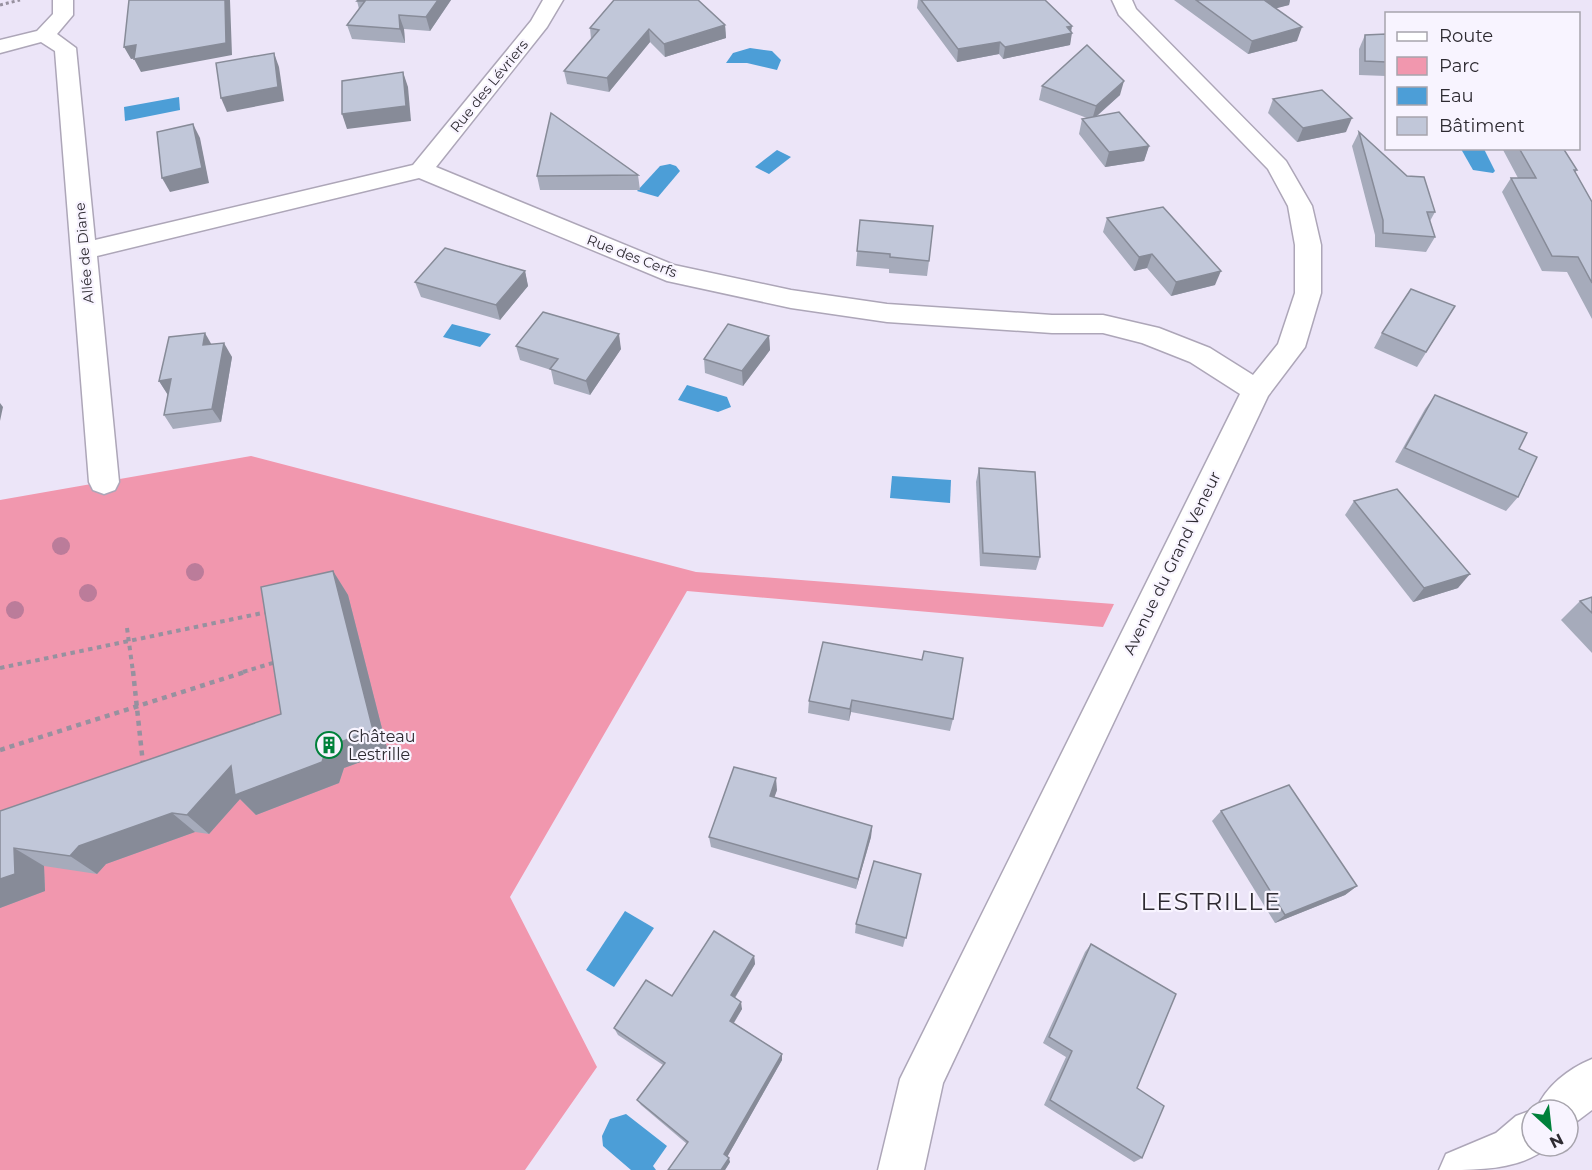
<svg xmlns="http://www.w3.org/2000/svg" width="1592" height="1170" font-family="Montserrat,sans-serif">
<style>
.green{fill:#f197ae}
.water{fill:#4c9ed7}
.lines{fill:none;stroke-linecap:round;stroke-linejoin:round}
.street-casing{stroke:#ada6b8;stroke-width:3}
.path-far2{stroke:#97919f;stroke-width:3;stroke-dasharray:3 3;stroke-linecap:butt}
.path-far1{stroke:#97919f;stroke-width:4;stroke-dasharray:4.5 4.5;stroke-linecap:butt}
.path{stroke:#97919f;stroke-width:4.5;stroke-dasharray:5 5;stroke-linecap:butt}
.street{fill:#fff;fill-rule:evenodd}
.tree{fill:#bb7c9a}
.wall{fill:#a6abbb}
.shaded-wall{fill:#878b98}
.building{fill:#c1c7d9;stroke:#878b98;stroke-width:1.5}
.labels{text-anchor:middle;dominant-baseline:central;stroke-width:4.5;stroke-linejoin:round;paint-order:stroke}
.far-street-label{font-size:14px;fill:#2e2b32;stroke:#f8f4ff}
.street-label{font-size:16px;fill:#2e2b32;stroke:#f8f4ff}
.poi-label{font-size:16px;fill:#2e2b32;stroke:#f8f4ff;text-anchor:start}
.near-quarter-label{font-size:24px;letter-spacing:1.5px;fill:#2e2b32;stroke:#f8f4ff}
</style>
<rect width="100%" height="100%" fill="#ece5f8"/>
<!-- green -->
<path class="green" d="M251,456L696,572L1114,604L1103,627L687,591L510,897L597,1067L525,1170H0V500Z"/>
<!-- water -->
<g class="water">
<path d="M750,48L772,51L781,60L777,70L747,63H726L733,53Z"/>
<path d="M179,97L180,110L125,121L124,107Z"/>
<path d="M1461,149H1484L1495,171L1493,173L1473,170Z"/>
<path d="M777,150L791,157L769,174L755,167Z"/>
<path d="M670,164L676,166L680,171L658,197L637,191L660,166Z"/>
<path d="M452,324L491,334L480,347L443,337Z"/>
<path d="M687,385L727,397L731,407L718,412L678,400Z"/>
<path d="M892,476L951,480L950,503L890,498Z"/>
<path d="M625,911L654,928L614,987L586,970Z"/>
<path d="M626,1114L667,1146L653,1166L656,1170H631L603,1146L602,1136L610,1119Z"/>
</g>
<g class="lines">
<defs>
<g id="street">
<path d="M53,0H73V15L57,34L76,48L95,240L413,165L531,21L543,0H563L547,27L436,167L674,265L791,290L887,304L1052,315H1103L1159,328L1210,348L1253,375L1278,344L1295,293V245L1288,206L1268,169L1119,15L1112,0H1132L1136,9L1286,161L1312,206L1321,245V293L1305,347L1268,396L943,1083L924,1170H878L900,1079L1240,394L1190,362L1142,343L1103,333H1052L887,322L791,308L667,281L419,178L97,256L119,482L115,490L104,494L93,490L89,482L55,51L41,42L0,53V40L37,31L53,14Z"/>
<path d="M1592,1059V1110L1568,1128V1110H1536C1546,1086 1568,1069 1592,1059Z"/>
<path d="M1532,1110V1146H1549C1522,1170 1479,1170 1439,1170L1446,1154L1496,1133L1516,1116Z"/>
</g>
</defs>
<!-- street casing -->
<use href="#street" class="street-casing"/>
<!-- path-far2 -->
<path class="path-far2" d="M0,5L20,0"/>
<!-- path-far1 -->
<g class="path-far1">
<path d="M127,628L133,672"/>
<path d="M0,668L267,612V614"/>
<path d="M243,672L276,662"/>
</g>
<!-- path -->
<g class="path">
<path d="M133,671L143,764"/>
<path d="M0,750L248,671"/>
</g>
<!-- street -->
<use href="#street" class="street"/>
</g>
<!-- trees -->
<g class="tree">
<circle cx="61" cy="546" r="9"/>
<circle cx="195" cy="572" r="9"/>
<circle cx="88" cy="593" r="9"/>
<circle cx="15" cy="610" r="9"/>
</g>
<!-- wall -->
<g class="wall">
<path d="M451,0L430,31L404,29L405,43L352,39L347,25L359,9L357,1Z"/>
<path d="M918,0H1045L1072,26L1070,45L1003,59L999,54L957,62L917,8Z"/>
<path d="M1174,0H1290L1289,5L1275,8L1297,41L1248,54Z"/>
<path d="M725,25L726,38L665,57L650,42L609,92L567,84L564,71L591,39L590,28Z"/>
<path d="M1386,34V76L1359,75V49L1365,35Z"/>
<path d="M1042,86L1120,95L1097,116L1149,146L1144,161L1105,167L1079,134L1082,119L1087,118L1039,100Z"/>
<path d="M1273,99L1346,132L1297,142L1268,113Z"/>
<path d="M1359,132L1435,212L1430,221L1435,237L1426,252L1375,247V235L1352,146Z"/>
<path d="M1502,148H1563L1577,170L1575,173L1592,202V319L1567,272L1542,271L1502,192L1511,178H1518Z"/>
<path d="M638,175L640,190H540L537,176Z"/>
<path d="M1107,218L1215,285L1171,296L1147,268L1134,271L1103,232Z"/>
<path d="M860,220L929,261L927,276L889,273V269L856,266Z"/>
<path d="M525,271L528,286L500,320L421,297L415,282Z"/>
<path d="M1455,306L1417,367L1374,348L1382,333Z"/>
<path d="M769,336L770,350L743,386L705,373L704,359Z"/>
<path d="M212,344L232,357L221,422L173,429L164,415L168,395L159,381Z"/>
<path d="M516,346L621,349L590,395L554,384L551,370L520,360Z"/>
<path d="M1435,395L1519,449L1518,497L1506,511L1395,462L1425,409Z"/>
<path d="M979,468L1040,557L1036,570L980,566L976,482Z"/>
<path d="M1354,501L1458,588L1413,602L1345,515Z"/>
<path d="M333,571L348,595L388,752L344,768L339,783L256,815L240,799L209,834L195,832L106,864L97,874L44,866L45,891L0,908V811L281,714Z"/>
<path d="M1592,597V653L1561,620L1580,601Z"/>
<path d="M922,660L953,719L950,731L851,712L849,721L808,713L809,701Z"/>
<path d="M777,790L774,797L872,826L871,837L856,889L711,847L709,837Z"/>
<path d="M1221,811L1357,886L1345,895L1275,923L1212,821Z"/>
<path d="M921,874L903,947L855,933L856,924Z"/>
<path d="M1091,944L1137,1088L1142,1158L1134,1162L1044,1105L1066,1057L1043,1043L1085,952Z"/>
<path d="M754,956L755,964L735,998L742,1009L734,1023L782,1054V1060L727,1157L730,1162L725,1170H668L687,1144L641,1105L637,1100L663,1065L618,1035L614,1028L672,996Z"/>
</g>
<!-- shaded-wall -->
<g class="shaded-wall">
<path d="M225,0H230L232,55L141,72L134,59L140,58L131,59L124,47Z"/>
<path d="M438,0H451L430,31L426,17Z"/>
<path d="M1263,0H1290L1289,5L1258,13Z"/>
<path d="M399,15L404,29L405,43L400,29Z"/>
<path d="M725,25L726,38L665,57L664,44Z"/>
<path d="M1072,26L1070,33H1072L1070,45L1003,59L1005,47Z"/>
<path d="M1302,27L1297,41L1248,54L1252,41Z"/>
<path d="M649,29L650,42L609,92L607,78Z"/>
<path d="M1000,42L999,54L957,62L958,49Z"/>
<path d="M274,53L279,67L284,101L227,112L221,98Z"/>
<path d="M403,72L408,87L411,121L347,129L342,114Z"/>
<path d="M1124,81L1120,95L1092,120L1096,106Z"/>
<path d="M1352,118L1346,132L1297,142L1303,128Z"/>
<path d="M193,124L200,138L209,183L170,192L162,178Z"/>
<path d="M1149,146L1144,161L1105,167L1109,152Z"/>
<path d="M1152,254L1147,268L1134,271L1139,257Z"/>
<path d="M525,271L528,286L500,320L496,305Z"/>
<path d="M1221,271L1215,285L1171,296L1176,282Z"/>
<path d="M205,333L213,347L203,345Z"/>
<path d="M619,334L621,349L590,395L586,381Z"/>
<path d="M769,336L770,350L743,386L742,371Z"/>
<path d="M224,343L232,357L221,422L212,409Z"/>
<path d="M171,379L168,395L159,381Z"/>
<path d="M0,403L3,407L0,421Z"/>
<path d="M333,571L348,595L388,752L344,768L339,783L256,815L240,799L209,834L187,815L231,766L322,762Z"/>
<path d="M1470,574L1458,588L1413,602L1424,588Z"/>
<path d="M852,700L851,712L849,721L850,709Z"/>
<path d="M776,778L777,790L771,807L770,796Z"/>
<path d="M172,813L195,832L106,864L97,874L70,856L79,846Z"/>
<path d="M872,826L871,837L856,889L858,879Z"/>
<path d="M14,848L44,866L45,891L0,908V879Z"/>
<path d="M1357,886L1345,895L1275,923L1285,915Z"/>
<path d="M754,956L755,964L732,1002L731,995Z"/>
<path d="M741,1002L742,1009L731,1027L730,1021Z"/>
<path d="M782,1054V1060L726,1159L724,1154Z"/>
<path d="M729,1158L730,1162L725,1170H721Z"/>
</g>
<!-- building -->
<g class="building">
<path d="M129,0H225L226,43L134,59L136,45L124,47Z"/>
<path d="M358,0H438L426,17L399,15L400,29L347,25L365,1H357Z"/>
<path d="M614,0H698L725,25L664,44L649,29L607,78L564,71L599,30L590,28Z"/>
<path d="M921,0H1045L1072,26L1067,27L1072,33L1005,47L1000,42L958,49Z"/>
<path d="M1196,0H1264L1302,27L1252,41Z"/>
<path d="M1386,34V62L1365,61V35Z"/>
<path d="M1087,45L1124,81L1096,106L1042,86Z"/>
<path d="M274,53L278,87L221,98L216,63Z"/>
<path d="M403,72L406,106L342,114V81Z"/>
<path d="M1322,90L1352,118L1303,128L1273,99Z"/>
<path d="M1119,112L1149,146L1109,152L1082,119Z"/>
<path d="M551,113L638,175L537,176Z"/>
<path d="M193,124L202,168L162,178L157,132Z"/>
<path d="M1359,132L1407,176L1424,177L1435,212H1427L1435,237L1383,233V220Z"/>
<path d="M1519,148H1563L1577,170H1574L1592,202V283L1578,257L1552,256L1511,178H1536Z"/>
<path d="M1163,207L1221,271L1176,282L1152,254L1139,257L1107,218Z"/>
<path d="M860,220L933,226L929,261L890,257V254L857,251Z"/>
<path d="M445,248L525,271L496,305L415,282Z"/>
<path d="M1411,289L1455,306L1426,352L1382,333Z"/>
<path d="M543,312L619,334L586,381L550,369L558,359L516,346Z"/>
<path d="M728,324L769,336L742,371L704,359Z"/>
<path d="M205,333L203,345L224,343L212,409L164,415L171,379L159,381L169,337Z"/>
<path d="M1435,395L1527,433L1519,449L1537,457L1518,497L1405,448Z"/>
<path d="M979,468L1035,472L1040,557L983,553Z"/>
<path d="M1397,489L1470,574L1424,588L1354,501Z"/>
<path d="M333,571L373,730L327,747L322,762L235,795L231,766L187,815L172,813L79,846L70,856L14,848L15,874L0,879V811L281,714L261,587Z"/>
<path d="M1592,597V613L1580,601Z"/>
<path d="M823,642L922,660L924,651L963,658L953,719L852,700L850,709L809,701Z"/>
<path d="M734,767L776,778L770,796L872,826L858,879L709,837Z"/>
<path d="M1289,785L1357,886L1285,915L1221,811Z"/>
<path d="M874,861L921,874L906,938L856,924Z"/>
<path d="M714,931L754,956L731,995L741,1002L730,1021L782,1054L724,1154L729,1158L721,1170H668L688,1142L637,1100L665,1063L614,1028L646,980L672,996Z"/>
<path d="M1091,944L1176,994L1137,1088L1164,1106L1142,1158L1050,1100L1072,1051L1049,1037Z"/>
</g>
<!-- icons -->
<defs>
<symbol id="building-ring" viewBox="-11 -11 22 22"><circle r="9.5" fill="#f8f4ff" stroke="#00813b" stroke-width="1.5"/><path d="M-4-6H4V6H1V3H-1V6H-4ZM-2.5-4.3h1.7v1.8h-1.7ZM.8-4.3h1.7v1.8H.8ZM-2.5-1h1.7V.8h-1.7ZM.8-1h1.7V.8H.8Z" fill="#00813b"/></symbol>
</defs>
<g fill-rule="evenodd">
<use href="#building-ring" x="314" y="730" width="30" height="30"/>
</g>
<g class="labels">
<!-- far-street labels -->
<g class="far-street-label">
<text transform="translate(489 86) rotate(-51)">Rue des Lévriers</text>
<text transform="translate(84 253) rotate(-95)">Allée de Diane</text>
<text transform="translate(632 256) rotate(21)">Rue des Cerfs</text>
</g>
<!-- street labels -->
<g class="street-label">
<text transform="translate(1172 563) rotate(-64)">Avenue du Grand Veneur</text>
</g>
<!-- poi labels -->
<g class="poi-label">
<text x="348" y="736">Château<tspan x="348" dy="18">Lestrille</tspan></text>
</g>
<!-- near-quarter labels -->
<g class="near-quarter-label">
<text x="1211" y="901">LESTRILLE</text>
</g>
</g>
<!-- legend -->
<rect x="1385" y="12" width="195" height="138" fill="#f8f4ff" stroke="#a7a4ad" stroke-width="1.5"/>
<rect x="1397" y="32" width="30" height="9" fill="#ffffff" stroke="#a7a4ad" stroke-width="1.5"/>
<text x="1439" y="42" font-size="18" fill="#2e2b32">Route</text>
<rect x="1397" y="57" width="30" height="18" fill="#f197ae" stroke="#a7a4ad" stroke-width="1.5"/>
<text x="1439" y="72" font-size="18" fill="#2e2b32">Parc</text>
<rect x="1397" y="87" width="30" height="18" fill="#4c9ed7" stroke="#a7a4ad" stroke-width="1.5"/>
<text x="1439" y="102" font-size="18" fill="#2e2b32">Eau</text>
<rect x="1397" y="117" width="30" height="18" fill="#c1c7d9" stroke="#a7a4ad" stroke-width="1.5"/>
<text x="1439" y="132" font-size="18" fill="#2e2b32">Bâtiment</text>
<!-- north arrow -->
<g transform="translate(1550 1128) rotate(153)"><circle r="28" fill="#f8f4ff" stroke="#a7a4ad" stroke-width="1.5"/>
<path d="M0-4.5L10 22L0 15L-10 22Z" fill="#00813b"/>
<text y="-9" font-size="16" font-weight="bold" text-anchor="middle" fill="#2e2b32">N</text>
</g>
</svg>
